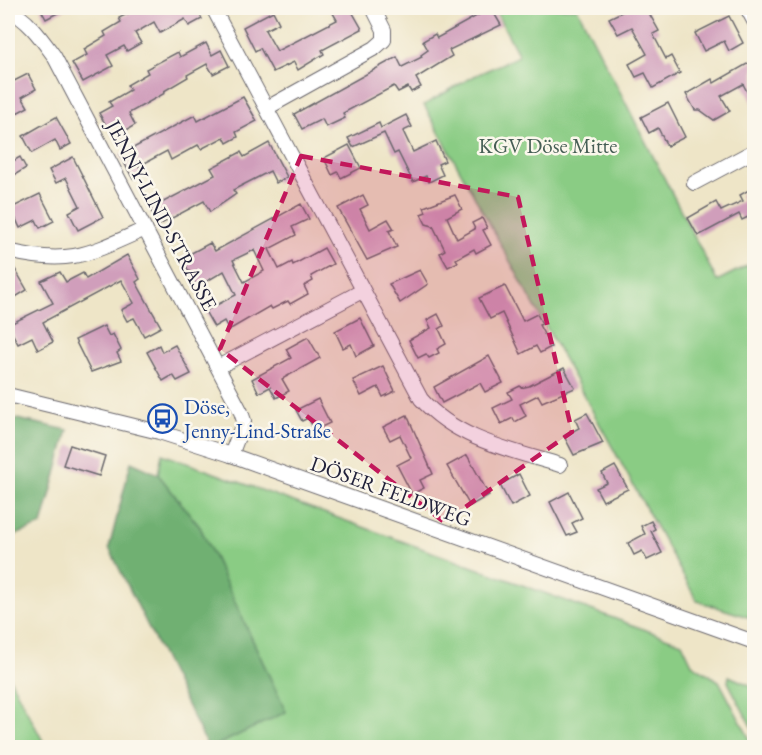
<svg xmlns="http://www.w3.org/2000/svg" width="762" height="755" font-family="'EB Garamond',serif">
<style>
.green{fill:#8acc84;stroke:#567760;stroke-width:1.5}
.forest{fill:#6fb072;stroke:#486956;stroke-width:1.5}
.building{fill:#d09ebb;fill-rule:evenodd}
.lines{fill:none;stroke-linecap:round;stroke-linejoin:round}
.minor-casing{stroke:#69666c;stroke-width:16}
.minor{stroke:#fff;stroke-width:14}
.marked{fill:#c2185b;fill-opacity:0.2;stroke:#c2185b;stroke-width:4.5;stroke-dasharray:12 8;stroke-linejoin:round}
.labels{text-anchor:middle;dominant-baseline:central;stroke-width:5;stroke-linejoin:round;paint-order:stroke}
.park-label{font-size:21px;fill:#465e55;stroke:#fbf7ec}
.street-label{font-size:21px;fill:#22223b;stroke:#fbf7ec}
.transit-label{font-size:21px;fill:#164399;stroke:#fbf7ec;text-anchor:start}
</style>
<rect width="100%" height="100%" fill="#fbf7ec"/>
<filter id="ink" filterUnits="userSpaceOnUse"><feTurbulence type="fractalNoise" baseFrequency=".0167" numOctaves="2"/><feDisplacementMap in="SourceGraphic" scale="12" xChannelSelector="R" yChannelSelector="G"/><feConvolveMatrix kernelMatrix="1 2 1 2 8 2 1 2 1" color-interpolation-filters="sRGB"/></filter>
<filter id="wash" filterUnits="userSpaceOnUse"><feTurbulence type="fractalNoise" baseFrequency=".008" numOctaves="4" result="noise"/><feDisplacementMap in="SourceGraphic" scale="24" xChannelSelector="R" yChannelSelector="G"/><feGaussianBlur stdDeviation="1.35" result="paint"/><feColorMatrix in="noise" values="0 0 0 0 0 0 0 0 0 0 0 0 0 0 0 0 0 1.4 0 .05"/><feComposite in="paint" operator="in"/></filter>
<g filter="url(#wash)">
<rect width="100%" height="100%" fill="#eee5c7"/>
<!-- green -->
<g class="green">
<path d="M494,8H577L717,281L754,262V619L697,601L424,105L472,77L519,56Z"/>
<path d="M162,454L682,643L692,664L719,681L754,747H213L285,712L158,474Z"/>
<path d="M8,675L46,747H8Z"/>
<path d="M729,676L754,687V732L728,682Z"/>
</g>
<!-- forest -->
<g class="forest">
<path d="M8,417L68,430L42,525L8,538Z"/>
<path d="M131,462L158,474L200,527L286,712L213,747H208L109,548Z"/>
</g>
<g id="blocks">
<!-- building -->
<g class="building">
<path d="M40,8H67L46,19Z"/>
<path d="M139,8H196L202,19L189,26L185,19L160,33L154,22L135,33L141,43L127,51L124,46L107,55L113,66L83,82L72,63L87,55L84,49L106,36L104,32L121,22L119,18Z"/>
<path d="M330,8H350L362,29L322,50L324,54L298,70L294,62L273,72L260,48L255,51L243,27L273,11L279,23L265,30L277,51L337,20Z"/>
<path d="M491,8L501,25L449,50L452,56L416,78L421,87L411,92L408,87L398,92L394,86L343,113L345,118L326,127L322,119L302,129L294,114L397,57L402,67L422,57L421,55L428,50L423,41L435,34L437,38Z"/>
<path d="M630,8H646L659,31L653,34L666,59L671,56L680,73L653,88L645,73L636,77L629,64L647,54L632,27L618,34L609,18Z"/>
<path d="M729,16L743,43L729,51L724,41L704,51L695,33Z"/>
<path d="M206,43L212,55L221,50L229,66L213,74L207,64L187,75L188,77L164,91L165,93L129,113L135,125L125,131L119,120L107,127L99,113L112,106L109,102L130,90L127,85L148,73L146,69L178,52L180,57Z"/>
<path d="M754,60V105L743,84L721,96L730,111L714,120L700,110H695L686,94L712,79L714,83Z"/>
<path d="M28,74L36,89L22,97L28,107L15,114L8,100V84Z"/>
<path d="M243,97L257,121L236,132L238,137L227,143L224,137L201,149L198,145L171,160L167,151L139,166L143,173L133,179L120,155L195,115L198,121Z"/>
<path d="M668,103L685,137L667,146L658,128L649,133L641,117Z"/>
<path d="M406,115L412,127L403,131L413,152L436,141L445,161L438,164L443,175L429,182L426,176L413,182L398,152L394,154L384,133L353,147L348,138L379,123L381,128Z"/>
<path d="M56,117L71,144L60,150L55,140L32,153L23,136Z"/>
<path d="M269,143L287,177L276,183L270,171L233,190L236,194L210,212L204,201L159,225L150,209L215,175L211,168L241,152L244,157Z"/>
<path d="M349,145L361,168L341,178L338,172L332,175L324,158Z"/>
<path d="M20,157L26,168L8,179V164Z"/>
<path d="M73,157L103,217L78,230L69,212L80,206L66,178L56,183L49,170Z"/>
<path d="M754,187V214L742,220L739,214L698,236L688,218L716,202L721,211L743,201L740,195Z"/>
<path d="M40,194L54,221L40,228L36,220L20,228L11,208Z"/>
<path d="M363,195L368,205L360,209L370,229L388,219L394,229L389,231L397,247L367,260L338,208Z"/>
<path d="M455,195L462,209L447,217L457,239L475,229L472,223L482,218L487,228L483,230L491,245L476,253L474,249L456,259L458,262L448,267L440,253L445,250L433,226L426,224L421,214L426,212L424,207Z"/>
<path d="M301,204L309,219L292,227L296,235L269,249L279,269L292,262L293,265L324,248L333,264L311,276L313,281L304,286L308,294L290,304L288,301L272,309L270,306L229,330L224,321L214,327L205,311L236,295L224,271L197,287L182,258L210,243L215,251ZM254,250L264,271L244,282L233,260Z"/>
<path d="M127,255L140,279L136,282L161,327L144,336L134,318L127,321L121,310L134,303L121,280L43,322L53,342L38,350L32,337L18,344L8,325L53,303L41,281L60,272L66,282L83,273L86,279Z"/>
<path d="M15,269L27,290L14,298L8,287V273Z"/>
<path d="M420,270L428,284L400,303L389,284Z"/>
<path d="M505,286L523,321L537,314L542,324L539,325L551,347L540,353L536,346L521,354L502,313L490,319L479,298Z"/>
<path d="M438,314L444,326L439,329L446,344L437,349L439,353L429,358L426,354L418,358L409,340L431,328L427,320Z"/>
<path d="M360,318L374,346L356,356L351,344L343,348L335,331Z"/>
<path d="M104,326L109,336L113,334L121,350L117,353L121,361L91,372L75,340Z"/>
<path d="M308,337L320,358L282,379L289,391L276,398L270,387L259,393L252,379L291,358L286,349Z"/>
<path d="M159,345L162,352L175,345L191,374L177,381L173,375L163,381L147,352Z"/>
<path d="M489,356L503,383L485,392L480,383L442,403L434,387Z"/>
<path d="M383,366L395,391L383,397L378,387L361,396L353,380Z"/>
<path d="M564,368L575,388L542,402L538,395L520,404L526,416L515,422L513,418L501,424L493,408L512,399L508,392L520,386L521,388L529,386Z"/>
<path d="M318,399L330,423L315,430L308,418L302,421L296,410Z"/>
<path d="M587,413L603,443L574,455L564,436L579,428L575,419Z"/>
<path d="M407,415L433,474L420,480L424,488L412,494L397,465L411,458L400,435L390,440L383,427Z"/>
<path d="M70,445L105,456L99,476L63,465Z"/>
<path d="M467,455L489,495L470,506L447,466Z"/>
<path d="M615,466L628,489L603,501L596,488L607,483L602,473Z"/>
<path d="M519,474L530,496L511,506L500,485Z"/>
<path d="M569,492L582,518L572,523L577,532L567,536L550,502Z"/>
<path d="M651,521L655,529L651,531L662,553L647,560L642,551L634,555L628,543L645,534L641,526Z"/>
</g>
</g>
</g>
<g filter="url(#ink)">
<use href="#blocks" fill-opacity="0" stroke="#69666c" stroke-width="1.5"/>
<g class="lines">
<defs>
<g id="minor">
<path d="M213,8L421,399C456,439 510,450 560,465"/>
<path d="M747,8L754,21"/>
<path d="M8,10C28,19 41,38 54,56L241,412L244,421L231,455"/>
<path d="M267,108L375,48L384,40V30L373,8"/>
<path d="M694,183L754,151"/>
<path d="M8,251C70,266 89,254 145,229"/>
<path d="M218,367L362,291"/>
<path d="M8,395L159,432L231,455L754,642"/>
</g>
</defs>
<!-- minor casing -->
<use href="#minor" class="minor-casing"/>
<!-- minor -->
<use href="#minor" class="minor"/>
</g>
</g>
<!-- marked area -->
<path class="marked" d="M301,156L518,197L572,432L444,522L220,349Z"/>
<!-- icons -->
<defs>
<symbol id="bus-ring" viewBox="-11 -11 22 22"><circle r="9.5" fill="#fbf7ec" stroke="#1a4fb4" stroke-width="1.5"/><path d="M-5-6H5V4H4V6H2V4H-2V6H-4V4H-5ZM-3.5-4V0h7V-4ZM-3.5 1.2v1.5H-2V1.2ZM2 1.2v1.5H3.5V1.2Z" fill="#1a4fb4"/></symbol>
</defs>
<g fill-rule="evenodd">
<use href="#bus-ring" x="146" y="402" width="33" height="33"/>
</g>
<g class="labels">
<!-- park labels -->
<g class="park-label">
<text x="548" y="145">KGV Döse Mitte</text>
</g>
<!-- street labels -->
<g class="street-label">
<text transform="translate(162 215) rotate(62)">JENNY-LIND-STRASSE</text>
<text transform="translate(391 491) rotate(20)">DÖSER FELDWEG</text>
</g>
<!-- transit labels -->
<g class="transit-label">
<text x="184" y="406">Döse,<tspan x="184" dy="24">Jenny-Lind-Straße</tspan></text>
</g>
</g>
<!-- margin -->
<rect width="762" height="755" fill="none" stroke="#fbf7ec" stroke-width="30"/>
</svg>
